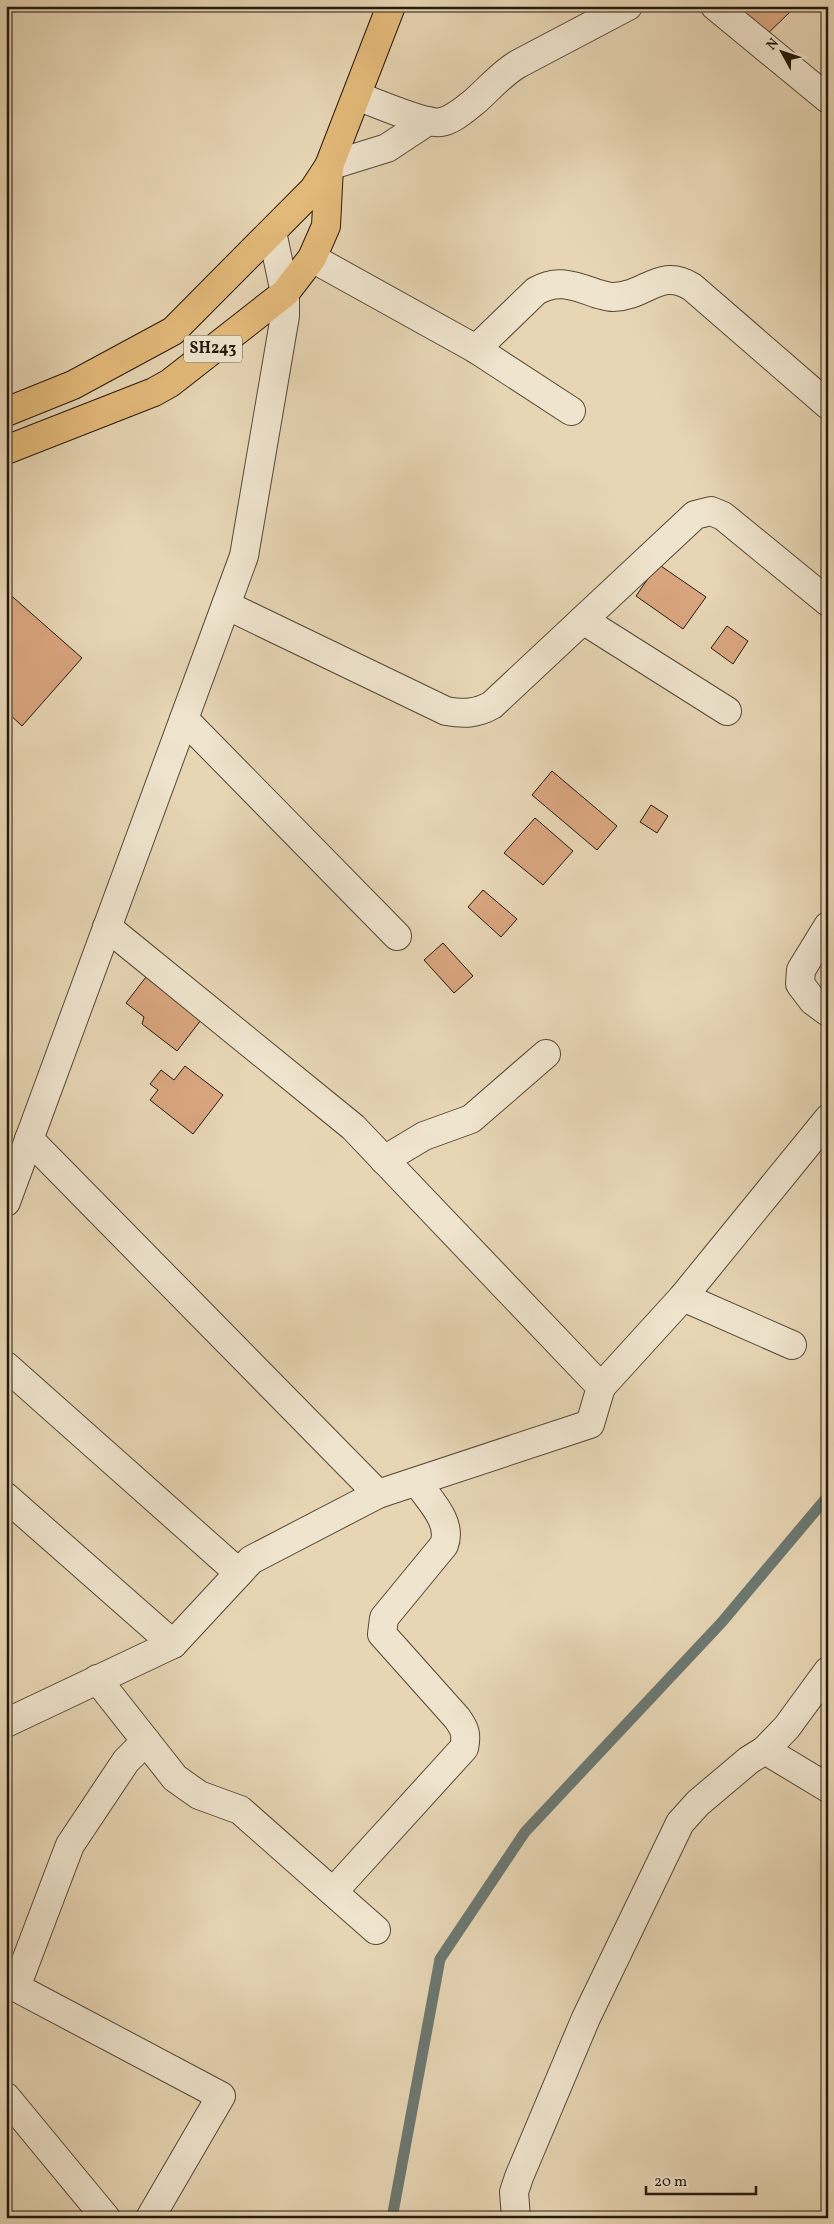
<svg xmlns="http://www.w3.org/2000/svg" width="834" height="2224" font-family="Vollkorn,serif">
<style>
.lines{fill:none;stroke-linecap:round;stroke-linejoin:round}
.stream{stroke:#6b7872;stroke-width:11}
.building{fill:#d8a57e;stroke:#261a0c}
.street-casing{stroke:#564936;stroke-width:30}
.primary-casing{stroke:#261a0c;stroke-width:30}
.street{stroke:#efe4ce;stroke-width:28}
.primary{stroke:#e4ba7a;stroke-width:28}
.labels{text-anchor:middle;dominant-baseline:central;stroke-width:4;stroke-linejoin:round;paint-order:stroke}
.shield{fill:#efe4ce;stroke:#625746;stroke-width:1}
.shield-label{font-size:16px;font-weight:bold;fill:#261a0c}
</style>
<rect width="100%" height="100%" fill="#e7d5b4"/>
<filter id="stains"><feTurbulence type="fractalNoise" baseFrequency=".004" numOctaves="4"/><feColorMatrix values="0 0 0 0 .2 0 0 0 0 .09 0 0 0 0 .02 0 0 0 .5 -.17"/></filter>
<radialGradient id="worn" r=".72"><stop offset=".6" stop-color="#630" stop-opacity="0"/><stop offset="1" stop-color="#630" stop-opacity=".3"/></radialGradient>
<g class="lines">
<!-- stream -->
<path class="stream" d="M392,2218L440,1959L525,1832L722,1622L828,1496"/>
</g>
<!-- building -->
<g class="building">
<path d="M730,6H784L790,12L762,39Z"/>
<path d="M658,564L706,597L683,629L636,596Z"/>
<path d="M6,591L82,658L22,726L6,711Z"/>
<path d="M727,626L748,641L733,664L711,648Z"/>
<path d="M552,771L617,826L597,850L532,795Z"/>
<path d="M651,805L668,816L657,833L640,822Z"/>
<path d="M535,818L573,851L543,885L504,853Z"/>
<path d="M483,890L517,919L501,937L468,907Z"/>
<path d="M443,943L473,976L454,993L424,960Z"/>
<path d="M146,977L201,1020L177,1051L142,1024L144,1017L126,1003Z"/>
<path d="M185,1066L223,1095L193,1134L150,1100L158,1090L150,1084L161,1070L174,1080Z"/>
</g>
<g class="lines">
<defs>
<g id="street">
<path d="M715,6L828,99"/>
<path d="M357,96C374,102 426,125 441,122C453,120 465,109 474,102C489,89 501,74 518,64L628,6"/>
<path d="M329,166L387,148L428,121"/>
<path d="M312,258L476,349L571,411"/>
<path d="M476,349L536,291C558,278 575,286 598,294C603,295 608,297 613,297C647,296 660,267 692,287L828,405"/>
<path d="M226,605L446,711C464,714 476,714 492,705L695,515L711,511L723,516L828,602"/>
<path d="M583,620L727,711"/>
<path d="M184,719L397,936"/>
<path d="M828,926L801,970L800,984L813,1001L828,1012"/>
<path d="M29,1139L378,1494"/>
<path d="M384,1160L424,1136L471,1119L546,1054"/>
<path d="M6,1202L244,556L285,316V293L272,232"/>
<path d="M683,1297L792,1345"/>
<path d="M6,1366L239,1573"/>
<path d="M601,1387L683,1297L828,1119"/>
<path d="M6,1497L173,1644"/>
<path d="M97,1679L175,1778L199,1795L240,1810L376,1930"/>
<path d="M6,1723L173,1644L251,1560L378,1494L590,1424L601,1387L353,1127L107,927"/>
<path d="M765,1750L828,1788"/>
<path d="M333,1892L464,1748C467,1735 465,1729 457,1718L382,1634L384,1618L444,1545C453,1522 429,1500 417,1482"/>
<path d="M6,1982L221,2096L150,2218"/>
<path d="M16,1987L70,1845L126,1761L146,1741"/>
<path d="M6,2097L106,2218"/>
<path d="M516,2218L514,2192L519,2177L586,2018L680,1823L698,1803L749,1760L765,1750L787,1727L828,1671"/>
</g>
<g id="primary">
<path d="M6,412L73,385L173,331L314,189L329,166L391,6"/>
<path d="M6,450L154,392L170,383L285,293L312,258L326,226L329,167"/>
</g>
</defs>
<!-- street casing -->
<use href="#street" class="street-casing"/>
<!-- primary casing -->
<use href="#primary" class="primary-casing"/>
<!-- street -->
<use href="#street" class="street"/>
<!-- primary -->
<use href="#primary" class="primary"/>
</g>
<g class="labels">
<!-- shield labels -->
<rect class="shield" x="184" y="335.5" width="58" height="27" rx="4"/>
<g class="shield-label">
<text x="213" y="349">SH243</text>
</g>
</g>
<!-- margin -->
<rect width="834" height="2224" fill="none" stroke="#e7d5b4" stroke-width="25"/>
<rect x="8" y="8" width="819" height="2209" fill="none" stroke="#261a0c" stroke-width="2.5"/>
<rect x="12" y="12" width="809" height="2199" fill="none" stroke="#261a0c"/>
<!-- north arrow -->
<g transform="translate(782 52) rotate(310)" stroke="#efe4ce" stroke-width="4" paint-order="stroke">
<path d="M0-4L9 19L0 12L-9 19Z" fill="#261a0c"/>
<text y="-8" font-size="14" font-weight="bold" text-anchor="middle" fill="#261a0c">N</text>
</g>
<!-- scale -->
<path d="M646 2186v8h110v-8" fill="none" stroke="#261a0c" stroke-width="2.5"/>
<text x="654" y="2186" font-size="15" fill="#261a0c" stroke="#efe4ce" stroke-width="4" paint-order="stroke">20 m</text>
<rect width="100%" height="100%" filter="url(#stains)"/>
<rect width="100%" height="100%" fill="url(#worn)"/>
</svg>
